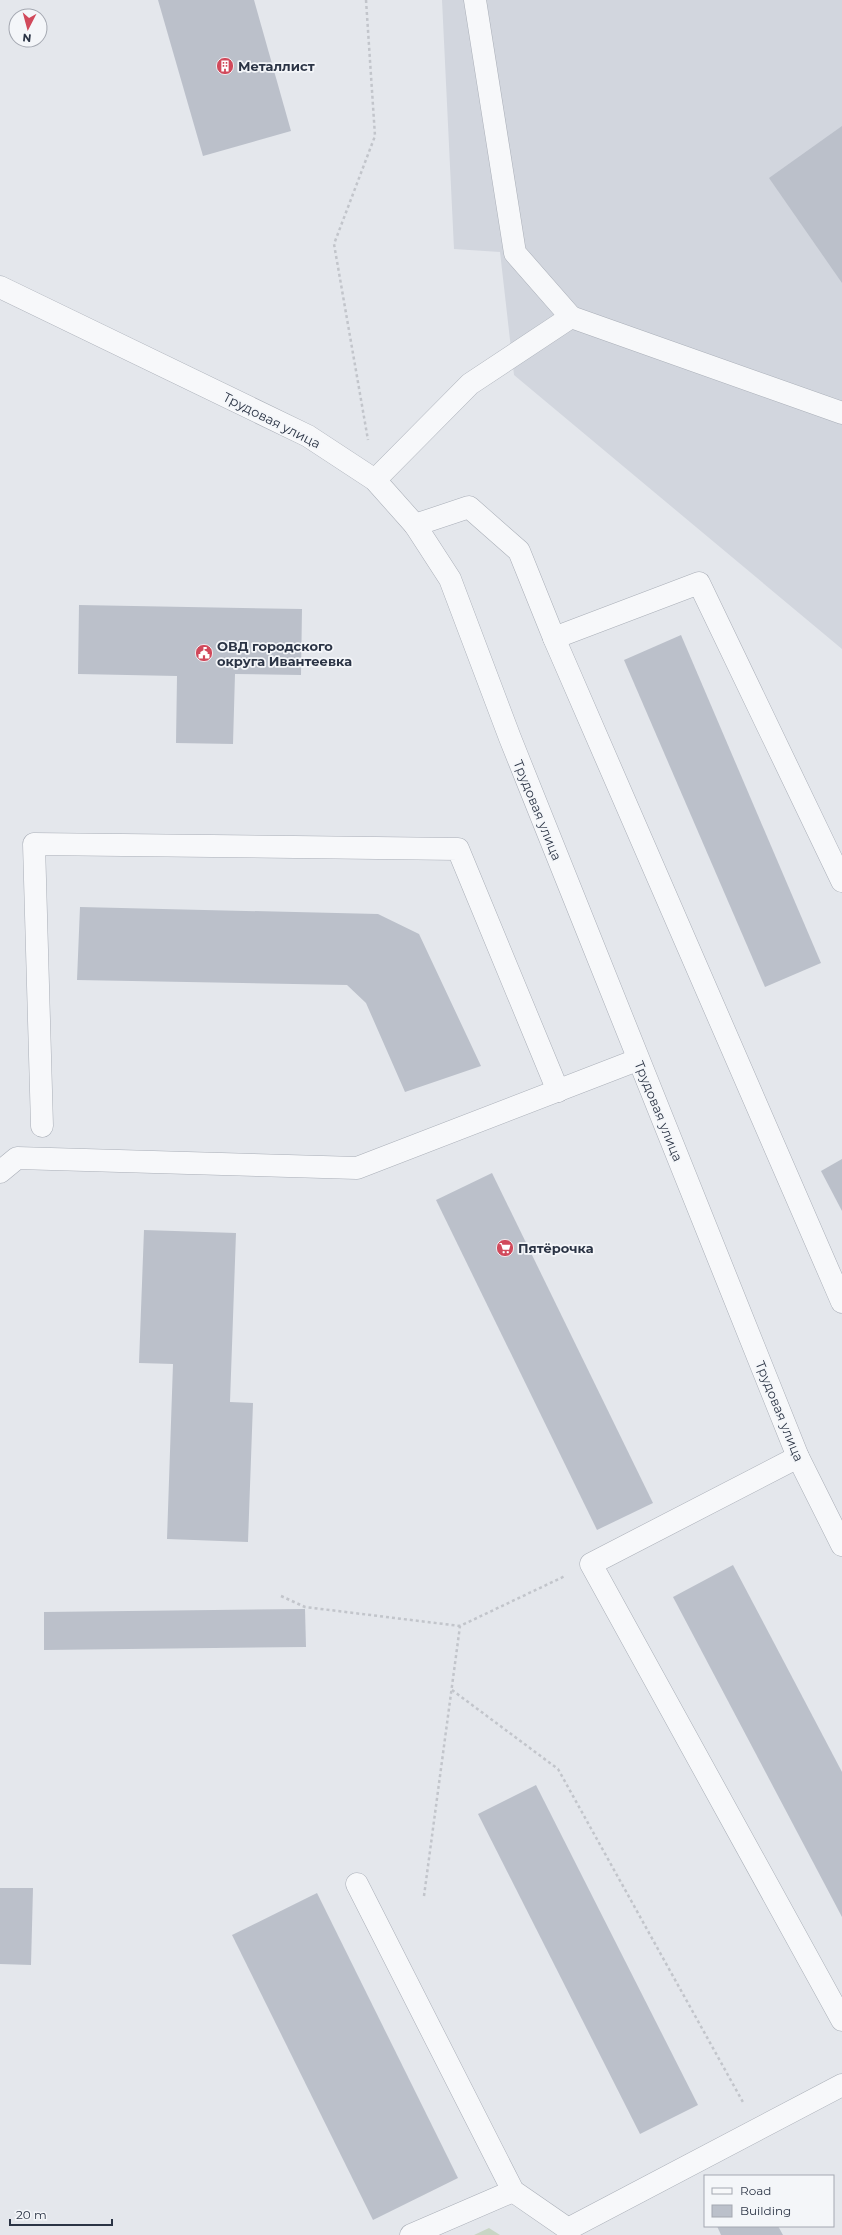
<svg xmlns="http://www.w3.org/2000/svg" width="842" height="2235" font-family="Montserrat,sans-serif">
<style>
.built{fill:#d2d6de}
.green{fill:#c9d6c5}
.building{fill:#bbc0ca}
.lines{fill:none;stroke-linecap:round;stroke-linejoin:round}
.minor-casing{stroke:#a9aeb7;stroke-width:23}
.path{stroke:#c2c5cb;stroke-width:2.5;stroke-dasharray:3 3;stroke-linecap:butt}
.minor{stroke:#f7f8fa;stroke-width:22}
.labels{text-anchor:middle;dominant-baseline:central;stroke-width:3.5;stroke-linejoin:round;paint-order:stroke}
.poi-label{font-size:13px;font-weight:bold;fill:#2b3445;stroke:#f4f6f9;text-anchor:start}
.street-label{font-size:13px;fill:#2b3445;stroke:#f4f6f9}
</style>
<rect width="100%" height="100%" fill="#e4e7ec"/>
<!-- built -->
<path class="built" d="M442,0H842V649L514,375L500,252L454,249Z"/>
<!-- green -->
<path class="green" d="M489,2228L500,2235H474Z"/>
<!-- building -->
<g class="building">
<path d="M158,0H254L291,131L203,156Z"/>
<path d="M842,126V283L769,178Z"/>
<path d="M79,605L302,609L301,675L235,674L233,744L176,743L177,676L78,674Z"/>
<path d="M681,635L821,963L765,987L624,660Z"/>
<path d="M80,907L378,914L419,934L481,1066L405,1092L366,1003L347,985L77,980Z"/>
<path d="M842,1159V1211L821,1171Z"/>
<path d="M492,1173L653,1503L597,1530L436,1200Z"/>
<path d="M144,1230L236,1233L230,1402L253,1403L248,1542L167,1539L173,1364L139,1363Z"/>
<path d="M733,1565L842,1772V1917L673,1597Z"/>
<path d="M305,1609L306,1647L44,1650V1612Z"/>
<path d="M536,1785L698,2105L640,2134L478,1814Z"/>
<path d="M0,1888H33L31,1965L0,1964Z"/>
<path d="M317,1893L458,2178L373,2220L232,1935Z"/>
<path d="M717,2226H778L783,2235H721Z"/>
</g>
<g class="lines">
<defs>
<g id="minor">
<path d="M0,287L308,436L375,480L415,525L450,579L510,738L798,1457L842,1545"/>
<path d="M571,317L842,413"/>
<path d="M375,480L470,384L571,317L515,253L475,0"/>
<path d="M415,525L469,507L519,551L554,638L842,1302"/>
<path d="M554,638L699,583L842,881"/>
<path d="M42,1126L34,844L458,849L558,1091"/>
<path d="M0,1172L17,1158L357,1168L637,1060"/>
<path d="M798,1457L591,1564L842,2020"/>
<path d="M357,1884L513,2191L568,2229L842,2085"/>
<path d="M411,2235L513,2191"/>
</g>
</defs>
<!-- minor casing -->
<use href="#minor" class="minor-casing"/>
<!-- path -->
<g class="path">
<path d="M366,0L375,136L334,244L368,440"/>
<path d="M281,1596L305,1607L460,1626"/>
<path d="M452,1690L558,1769L744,2104"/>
<path d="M424,1896L460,1626L565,1576"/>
</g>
<!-- minor -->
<use href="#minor" class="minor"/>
</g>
<!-- icons -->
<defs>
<symbol id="building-disc" viewBox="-11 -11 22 22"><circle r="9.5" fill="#d1495b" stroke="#f4f6f9"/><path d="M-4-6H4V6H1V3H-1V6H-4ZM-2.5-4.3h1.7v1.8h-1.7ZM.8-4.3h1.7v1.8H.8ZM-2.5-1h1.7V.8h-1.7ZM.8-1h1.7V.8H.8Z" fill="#fff"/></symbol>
<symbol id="civic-disc" viewBox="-11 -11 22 22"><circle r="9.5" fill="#d1495b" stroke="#f4f6f9"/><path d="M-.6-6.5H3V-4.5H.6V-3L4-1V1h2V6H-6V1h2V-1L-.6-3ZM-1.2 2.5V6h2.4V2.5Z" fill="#fff"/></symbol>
<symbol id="supermarket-disc" viewBox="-11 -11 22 22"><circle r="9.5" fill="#d1495b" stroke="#f4f6f9"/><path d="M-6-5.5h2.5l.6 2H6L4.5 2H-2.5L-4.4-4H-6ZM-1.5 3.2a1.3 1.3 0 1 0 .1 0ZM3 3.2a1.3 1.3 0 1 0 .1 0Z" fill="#fff"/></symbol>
</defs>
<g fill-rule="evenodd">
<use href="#building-disc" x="215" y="56" width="20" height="20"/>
<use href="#civic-disc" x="194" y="643" width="20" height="20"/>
<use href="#supermarket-disc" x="495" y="1238" width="20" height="20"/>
</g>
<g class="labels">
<!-- poi labels -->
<g class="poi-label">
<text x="238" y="66">Металлист</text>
<text x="217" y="646">ОВД городского<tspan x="217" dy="15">округа Ивантеевка</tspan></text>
<text x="518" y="1248">Пятёрочка</text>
</g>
<!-- street labels -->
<g class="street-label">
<text transform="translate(272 420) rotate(27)">Трудовая улица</text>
<text transform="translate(538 810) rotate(68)">Трудовая улица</text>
<text transform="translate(659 1111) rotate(68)">Трудовая улица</text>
<text transform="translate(780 1411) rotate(68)">Трудовая улица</text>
</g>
</g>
<!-- legend -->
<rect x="704" y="2175" width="130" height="52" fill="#f4f6f9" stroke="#a4a8b1"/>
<rect x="712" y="2188" width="20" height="6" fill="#f7f8fa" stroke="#a4a8b1"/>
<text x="740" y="2195" font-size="12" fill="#2b3445">Road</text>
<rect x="712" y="2205" width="20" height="12" fill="#bbc0ca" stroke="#a4a8b1"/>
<text x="740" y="2215" font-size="12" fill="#2b3445">Building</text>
<!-- north arrow -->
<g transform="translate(28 28) rotate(186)"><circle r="19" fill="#f4f6f9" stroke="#a4a8b1"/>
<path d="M0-3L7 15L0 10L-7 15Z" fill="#d1495b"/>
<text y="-6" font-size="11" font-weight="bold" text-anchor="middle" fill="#2b3445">N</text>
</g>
<!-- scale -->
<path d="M10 2219v6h102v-6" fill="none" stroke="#2b3445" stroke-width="2"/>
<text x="16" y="2219" font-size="12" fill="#2b3445" stroke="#f4f6f9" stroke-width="3" paint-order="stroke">20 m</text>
</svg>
